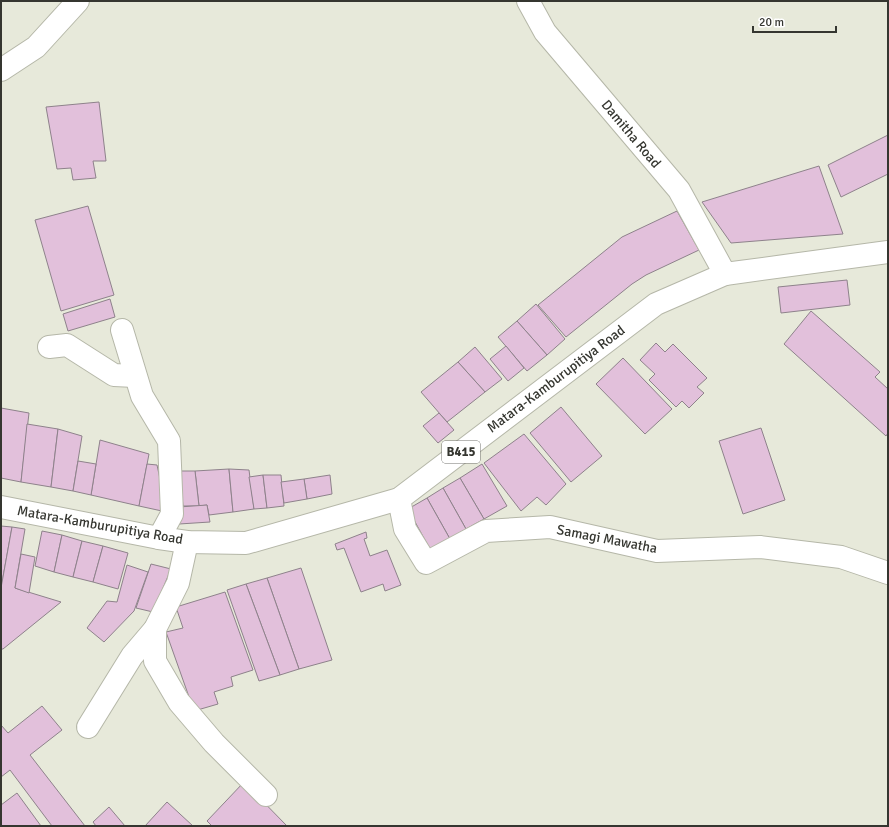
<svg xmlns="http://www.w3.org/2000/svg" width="889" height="827" font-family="Signika,sans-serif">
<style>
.building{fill:#e2c0db;stroke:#8e828b}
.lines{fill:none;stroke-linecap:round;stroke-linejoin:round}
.street-casing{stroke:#b5b7a8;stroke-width:24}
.primary-casing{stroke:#b5b7a8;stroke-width:24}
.street{stroke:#fff;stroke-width:22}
.primary{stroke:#fff;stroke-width:22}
.labels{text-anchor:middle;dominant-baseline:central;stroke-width:3;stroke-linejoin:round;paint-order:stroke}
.shield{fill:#fff;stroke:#72726e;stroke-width:1}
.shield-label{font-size:13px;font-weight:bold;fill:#353630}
.street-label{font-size:14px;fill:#353630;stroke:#fff}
</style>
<rect width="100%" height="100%" fill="#e7e9da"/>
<!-- building -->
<g class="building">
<path d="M99,102L106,161H93L96,178L73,180L71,168L57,169L46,107Z"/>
<path d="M888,135V174L841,197L828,165Z"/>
<path d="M819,166L843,234L731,243L702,202Z"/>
<path d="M88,206L114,295L61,311L35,220Z"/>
<path d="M677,211L699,250L646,275L632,284L566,337L538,305L622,237Z"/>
<path d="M847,280L850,305L781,313L778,287Z"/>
<path d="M110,299L115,317L68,331L63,314Z"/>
<path d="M536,304L565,339L547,355L517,321Z"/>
<path d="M811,311L880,372L875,377L888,389V433L886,436L784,344Z"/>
<path d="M517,321L547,355L527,371L498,337Z"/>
<path d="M656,343L665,352L673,344L707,378L697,387L704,393L689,408L682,401L676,407L649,380L655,374L640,360Z"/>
<path d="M506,346L524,368L508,381L490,359Z"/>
<path d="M475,347L502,379L485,392L458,362Z"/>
<path d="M623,358L672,409L645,434L596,384Z"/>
<path d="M458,362L485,392L447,422L421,392Z"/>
<path d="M561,407L602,456L571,482L530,433Z"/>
<path d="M1,408L29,413L21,482L1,478Z"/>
<path d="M439,413L454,430L438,443L423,426Z"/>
<path d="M27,424L58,429L51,487L21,482Z"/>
<path d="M761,428L785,500L743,514L719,441Z"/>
<path d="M58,429L82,436L73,491L51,487Z"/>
<path d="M524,434L566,484L546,505L537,497L521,511L484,463Z"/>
<path d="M100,440L149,454L139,506L91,495Z"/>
<path d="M78,461L96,464L91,495L73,491Z"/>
<path d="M147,464L157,465L164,498L162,511L139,506Z"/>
<path d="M482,464L507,506L484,519L460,478Z"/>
<path d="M229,469L233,512L209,515L207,505L199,506L195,471Z"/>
<path d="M229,469L249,470L254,509L233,512Z"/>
<path d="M179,471H195L199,506H183Z"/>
<path d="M263,475L267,508L254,509L249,477Z"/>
<path d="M263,475H281L284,506L267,508Z"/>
<path d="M330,475L332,494L307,499L304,479Z"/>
<path d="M460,478L484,519L466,529L443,488Z"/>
<path d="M304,479L307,499L284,503L281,482Z"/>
<path d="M443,488L466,529L450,539L427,498Z"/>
<path d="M427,498L450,539L431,551L408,509Z"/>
<path d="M207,505L210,522L179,524V507Z"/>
<path d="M1,526L12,527L1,588Z"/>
<path d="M12,527L25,529L15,588L61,602L3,649H1V588Z"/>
<path d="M42,531L62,535L54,572L35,566Z"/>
<path d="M366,532L367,538L364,539L370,556L387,550L401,585L385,591L383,584L361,592L344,548L337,550L335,544Z"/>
<path d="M62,535L82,541L73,577L54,572Z"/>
<path d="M82,541L103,546L93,582L73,577Z"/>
<path d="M103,546L128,553L118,589L93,582Z"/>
<path d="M21,554L35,557L29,593L15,588Z"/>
<path d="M151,564L171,569L153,612L136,608Z"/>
<path d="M127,565L148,572L134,611L104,642L87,628L107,601L117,602Z"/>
<path d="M301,568L332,660L299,669L267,578Z"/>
<path d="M267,578L299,669L280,675L246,584Z"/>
<path d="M246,584L280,675L259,681L227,590Z"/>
<path d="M225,592L253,670L231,677L233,686L214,692L218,704L194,711L166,632L183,628L176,607Z"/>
<path d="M42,706L62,730L30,755L85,826H52L10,770L1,777V725L8,733Z"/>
<path d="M244,782L287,826H212L207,821Z"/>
<path d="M17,793L41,826H1V805Z"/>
<path d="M167,802L193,826H145Z"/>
<path d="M109,807L125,826H96L93,822Z"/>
</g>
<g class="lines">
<defs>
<g id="street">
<path d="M528,1L545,32L679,190L725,274"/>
<path d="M1,70L36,47L78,1"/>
<path d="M122,330L142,396L169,441L172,514L159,538"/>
<path d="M49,347L67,345L114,375L135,376"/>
<path d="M399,499L405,529L426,563L486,531L550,527L657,551L760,547L841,557L888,573"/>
<path d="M155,629V661L179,702L214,743L266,795"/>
<path d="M88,727L132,656L155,629L178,583L187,542"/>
</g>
<path id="primary" d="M1,507L159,538L187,542L246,543L399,499L656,304L725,274L888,252"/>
</defs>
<!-- street casing -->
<use href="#street" class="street-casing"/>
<!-- primary casing -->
<use href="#primary" class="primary-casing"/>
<!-- street -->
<use href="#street" class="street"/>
<!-- primary -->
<use href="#primary" class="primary"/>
</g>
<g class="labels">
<!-- shield labels -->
<rect class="shield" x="442" y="441" width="38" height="22" rx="3"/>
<g class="shield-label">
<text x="461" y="452">B415</text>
</g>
<!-- street labels -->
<g class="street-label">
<text transform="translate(631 134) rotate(50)">Damitha Road</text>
<text transform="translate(556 379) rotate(-37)">Matara-Kamburupitiya Road</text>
<text transform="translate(100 525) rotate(10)">Matara-Kamburupitiya Road</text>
<text transform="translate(607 539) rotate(11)">Samagi Mawatha</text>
</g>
</g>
<!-- border -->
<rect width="889" height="827" fill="none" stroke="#353630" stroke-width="4"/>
<!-- scale -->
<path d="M753 26v6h83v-6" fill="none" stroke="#353630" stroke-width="2"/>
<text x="759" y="26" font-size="12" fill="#353630" stroke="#ffffff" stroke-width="3" paint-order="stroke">20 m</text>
</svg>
